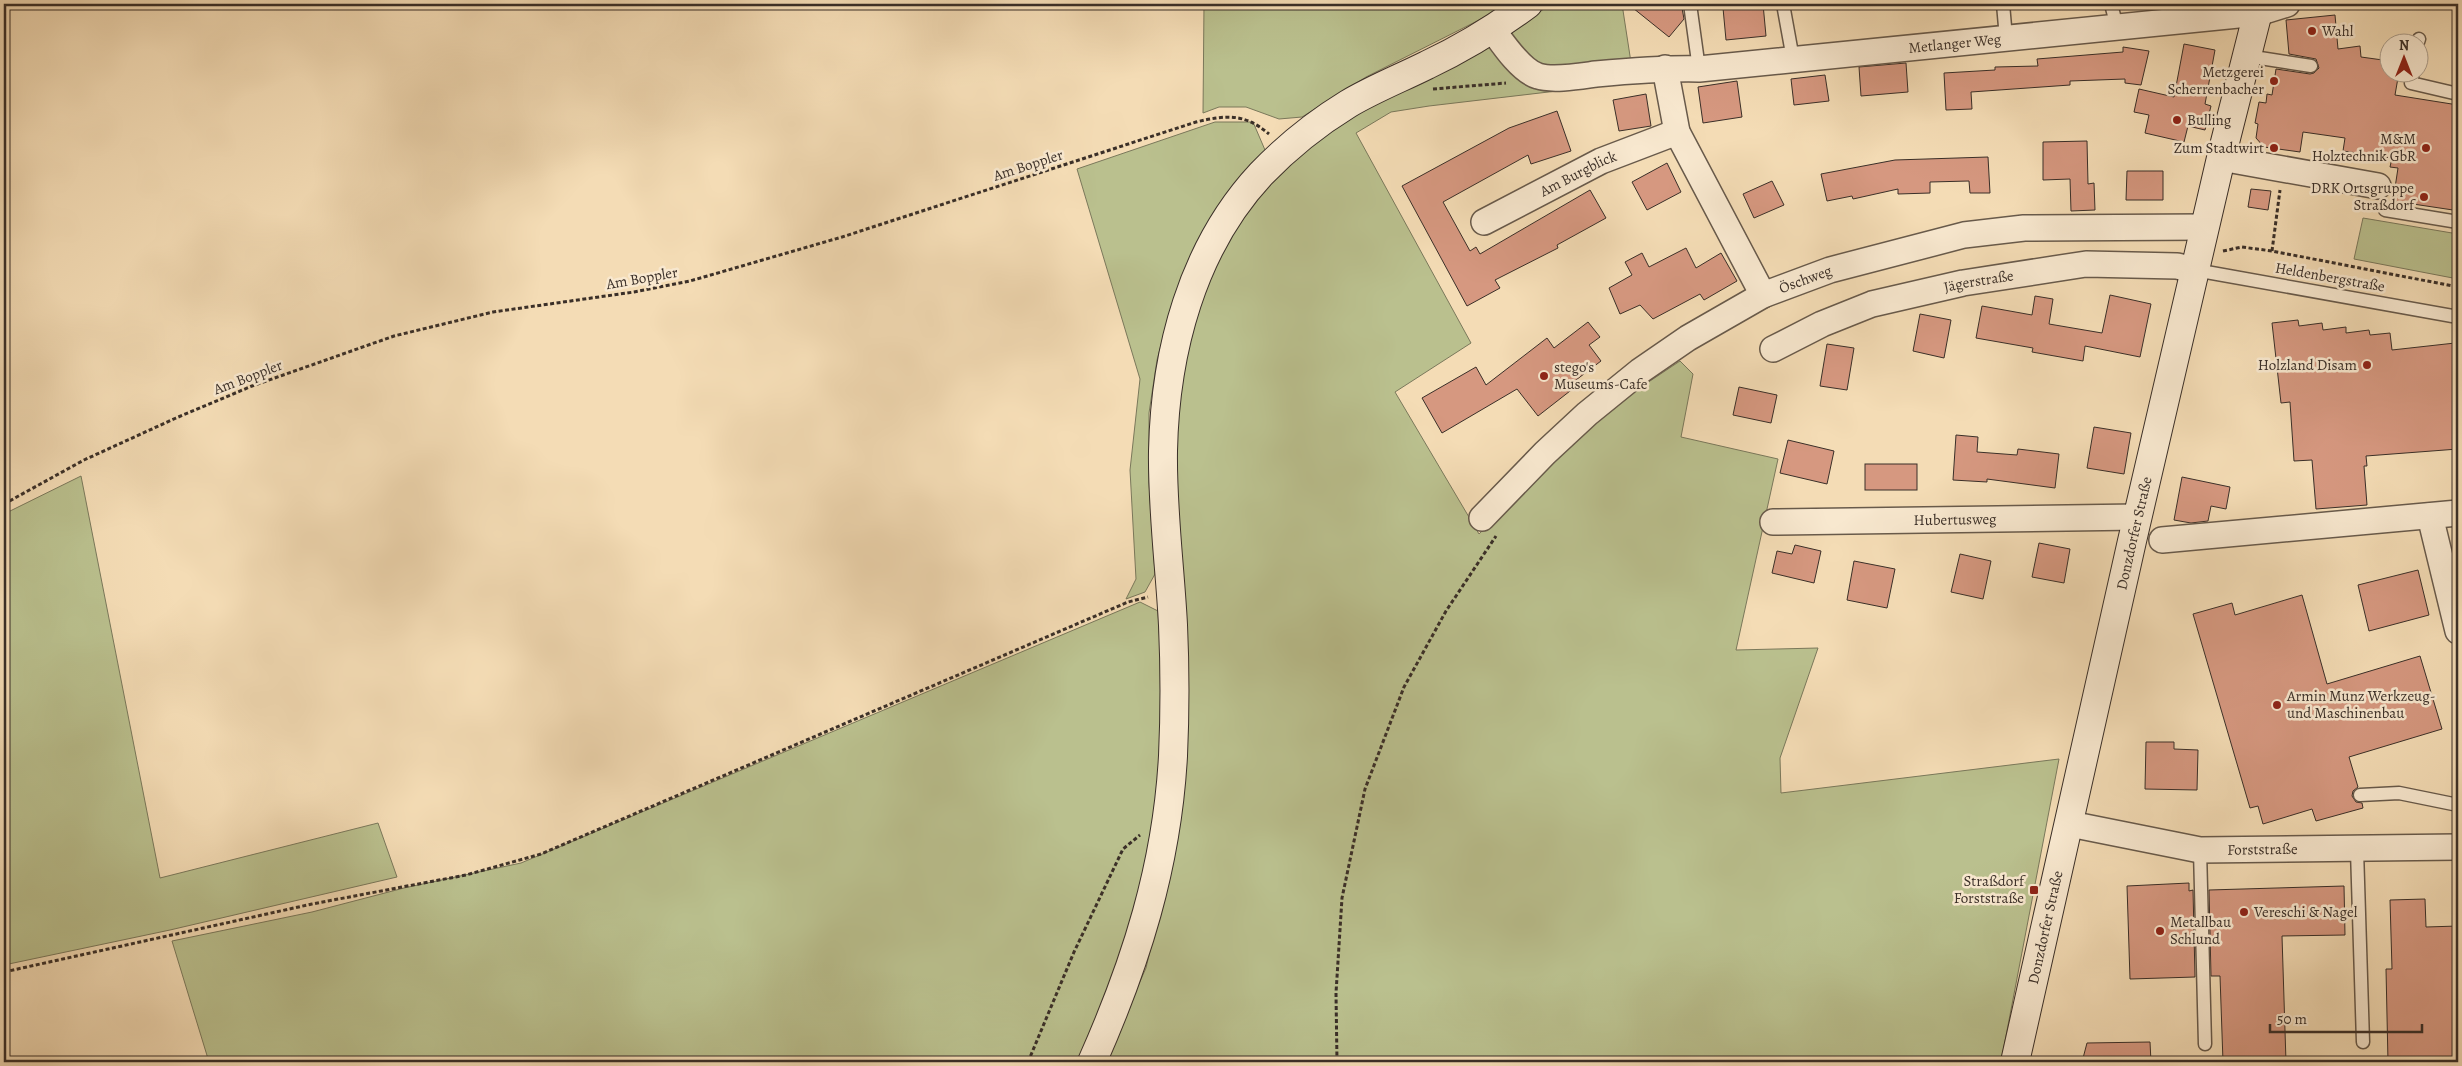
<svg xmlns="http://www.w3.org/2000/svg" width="2462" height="1066" font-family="Alegreya,serif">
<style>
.green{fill:#bac08e;stroke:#7a785b}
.building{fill:#d69880;stroke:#3a2f28}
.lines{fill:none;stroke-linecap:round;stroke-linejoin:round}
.service-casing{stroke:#685a4b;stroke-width:15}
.minor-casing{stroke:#685a4b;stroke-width:28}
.secondary-casing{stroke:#3a2f28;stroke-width:30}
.path{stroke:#3a2f28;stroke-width:3;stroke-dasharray:4 2.5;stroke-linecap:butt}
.service{stroke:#f8e8cf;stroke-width:12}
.minor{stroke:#f8e8cf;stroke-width:25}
.secondary{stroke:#f8e8cf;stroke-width:28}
.poi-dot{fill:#8f2418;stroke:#f8e8cf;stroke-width:2}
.labels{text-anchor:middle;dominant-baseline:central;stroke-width:5;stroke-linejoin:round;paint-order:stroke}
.poi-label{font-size:15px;fill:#3a2f28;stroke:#f8e8cf;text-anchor:start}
.street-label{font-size:15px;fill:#3a2f28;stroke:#f8e8cf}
</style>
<rect width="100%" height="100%" fill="#f4dcb5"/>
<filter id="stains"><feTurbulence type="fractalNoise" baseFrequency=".004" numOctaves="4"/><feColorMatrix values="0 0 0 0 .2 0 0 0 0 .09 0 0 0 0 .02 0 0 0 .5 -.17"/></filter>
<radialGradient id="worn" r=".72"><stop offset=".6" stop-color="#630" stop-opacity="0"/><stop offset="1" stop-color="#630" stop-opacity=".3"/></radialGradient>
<!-- green -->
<g class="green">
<path d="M1204,4H1505L1495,12L1366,77L1302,117L1279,119L1246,107H1219L1203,113Z"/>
<path d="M1551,4H1622L1634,82L1429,106L1391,112L1356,133L1471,343L1395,392L1479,534L1576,440L1632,393L1680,361L1693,374L1681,437L1778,459L1736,650L1818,648L1780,758L1781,793L2059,759L2001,1062H1104L1146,968L1171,860V514L1179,367L1213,262L1259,191L1295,158L1347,118L1504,37Z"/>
<path d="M1215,122H1253L1265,150L1232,189L1198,242L1172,304L1157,360L1149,413V483L1155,574L1145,592L1126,599L1136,579L1130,470L1140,379L1077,169Z"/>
<path d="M2363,218L2458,234V279L2354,259Z"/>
<path d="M81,476L160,878L378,823L397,877L170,930L4,965V514Z"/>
<path d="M1140,602L1158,611C1160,651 1164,692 1162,733C1157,837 1128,970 1077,1062H209L172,941L312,912L404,888L521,863Z"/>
</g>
<!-- building -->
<g class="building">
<path d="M1628,4H1677L1682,8L1684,19L1669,37Z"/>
<path d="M1763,4L1766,36L1726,40L1723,8Z"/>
<path d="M2335,15L2338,49L2360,46L2361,57L2390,61V72H2399L2395,95L2458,105V173L2453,210L2393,201L2398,168L2390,167L2392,158L2343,151L2345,138L2303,132L2300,152L2264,147L2256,138L2258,124L2255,123L2259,102L2266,103L2267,94L2272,95L2276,69L2310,74L2314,73L2319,68L2316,59L2289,54L2286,20Z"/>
<path d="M2184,44L2215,50L2205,104L2211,106L2205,130L2188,126L2184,142L2145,133L2149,115L2134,112L2139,89L2174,97Z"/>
<path d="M2123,47L2149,51L2141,85L2125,83V79L2070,81V85L1971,92L1972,109L1946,110L1944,73L1995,70V67L2038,66L2037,59L2123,52Z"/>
<path d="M1906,63L1908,92L1861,96L1859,67Z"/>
<path d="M1825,75L1829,101L1794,105L1791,79Z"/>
<path d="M1737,81L1742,117L1703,123L1698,87Z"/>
<path d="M1646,94L1651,126L1619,131L1613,100Z"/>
<path d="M1557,111L1571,151L1531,164L1528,155L1443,202L1470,251L1476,247L1480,254L1590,190L1606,218L1557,245L1558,248L1495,280L1500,288L1467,306L1402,186L1509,128Z"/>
<path d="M2087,141L2088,184L2094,183L2095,210L2071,211L2070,179L2043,180V142Z"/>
<path d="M1988,157L1990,193H1970L1969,181L1930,182V193L1898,194V189L1853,199L1852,196L1827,201L1821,174L1895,160Z"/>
<path d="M1667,163L1681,192L1647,210L1632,182Z"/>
<path d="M2127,171H2163V200H2126Z"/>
<path d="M1772,181L1784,205L1754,218L1743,194Z"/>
<path d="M2251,189L2271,191L2268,210L2248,207Z"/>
<path d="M1686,248L1696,268L1721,253L1737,281L1704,300L1700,294L1653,319L1640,305L1620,314L1609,288L1632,275L1625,262L1642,253L1649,267Z"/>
<path d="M2110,295L2151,304L2140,357L2085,346L2083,361L2032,352L2033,348L1976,338L1982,306L2032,315L2035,296L2053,299L2049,324L2102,333Z"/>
<path d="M1920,314L1951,320L1944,358L1913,351Z"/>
<path d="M2298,320L2299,326L2322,323L2323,330L2346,327V333L2369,330L2370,335L2390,333L2392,350L2455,343L2458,380V449L2366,456L2367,466H2364L2367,505L2316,509L2312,460L2294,461L2290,402L2281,403L2272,323Z"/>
<path d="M1588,322L1600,337L1589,345L1601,361L1576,380L1579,384L1538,416L1517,389L1442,433L1422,398L1476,367L1486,385L1547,338L1554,348Z"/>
<path d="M1827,344L1854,348L1847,390L1820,386Z"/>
<path d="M1739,387L1777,395L1771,423L1733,415Z"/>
<path d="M2094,427L2131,433L2124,474L2087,468Z"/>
<path d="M1956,435L1978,437L1977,452L2017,455L2018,449L2059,454L2055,488L1987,479V482L1953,480Z"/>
<path d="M1788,440L1834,451L1827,484L1780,473Z"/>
<rect x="1865" y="464" width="52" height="26"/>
<path d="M2182,477L2230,487L2226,509L2211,506L2208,521L2191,523L2174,520Z"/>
<path d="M2039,543L2070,549L2064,583L2032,577Z"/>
<path d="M1795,545L1821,551L1814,583L1772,573L1777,551L1792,554Z"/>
<path d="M1960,554L1991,561L1983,599L1951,592Z"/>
<path d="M1854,561L1895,569L1887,608L1847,600Z"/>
<path d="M2418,570L2429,615L2369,631L2358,585Z"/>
<path d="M2302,595L2327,684L2420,656L2442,729L2349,757L2358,787L2353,791L2352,796L2356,802L2362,803L2363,808L2316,821L2312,809L2263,824L2258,806L2250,808L2193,614L2232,603L2235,615Z"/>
<path d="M2146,742H2174V749L2198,750L2197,790L2145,789Z"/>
<path d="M2189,883V891L2193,890L2195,977L2130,979L2127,886Z"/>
<path d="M2344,886L2345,935L2282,936L2286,1062H2223L2220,976H2211L2209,890Z"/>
<path d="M2425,899L2426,927L2458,926V989H2455L2458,1062H2388L2386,969H2392L2390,900Z"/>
<path d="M2150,1042L2151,1062H2082L2087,1043Z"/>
</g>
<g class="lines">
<defs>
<g id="service">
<path d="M1690,4L1699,69"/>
<path d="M1783,4L1793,59"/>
<path d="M2003,4L2006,38"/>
<path d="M2111,4L2117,27"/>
<path d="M2418,42L2419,39"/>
<path d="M2247,56L2311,66"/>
<path d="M2413,72L2411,83L2458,94"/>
<path d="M2385,210L2458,222"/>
<path d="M2195,270L2458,317"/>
<path d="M2360,795L2399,793L2458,805"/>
<path d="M2200,850L2205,1044"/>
<path d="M2357,850L2363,1042"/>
</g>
<g id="minor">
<path id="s1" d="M1493,30C1503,44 1521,71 1538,76C1553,81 1581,76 1596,74C1630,71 1664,68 1699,69L2258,13L2287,4"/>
<path d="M1665,68L1677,132L1763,295"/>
<path d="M2221,158L2378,186"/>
<path id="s2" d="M1484,222L1601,161L1677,132"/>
<path id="s3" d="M1773,349L1822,324L1872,304L1963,283L2086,264L2177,266L2195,270"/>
<path d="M2430,516L2458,631"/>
<path id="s4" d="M1482,518L1545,453L1587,414L1640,371L1688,338L1763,295L1830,270L1964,235L2024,228L2205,227"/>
<path id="s5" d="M1773,522L2138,517"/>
<path d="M2162,540L2458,513"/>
<path id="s6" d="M2070,824L2200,850L2458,847"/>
</g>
<g id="secondary">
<path d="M1092,1062C1136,963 1167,866 1173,756C1175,712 1175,669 1173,625C1170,567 1162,509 1163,451C1165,352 1192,248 1261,174C1286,148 1317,123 1348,104C1373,89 1401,78 1427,65C1463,48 1496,28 1528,4"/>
<path id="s7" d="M2015,1062L2132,541L2221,158L2260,4"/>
</g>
</defs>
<!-- service casing -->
<use href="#service" class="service-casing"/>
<!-- minor casing -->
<use href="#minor" class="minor-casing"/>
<!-- secondary casing -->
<use href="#secondary" class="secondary-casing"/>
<!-- path -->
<g class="path">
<path d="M1433,89L1506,83"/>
<path d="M2223,251L2242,247L2272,251L2458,287"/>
<path d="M2272,251L2280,190"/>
<path d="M4,504L84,460L176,418L252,386L394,336L493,312L634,292L690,281L842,237L1196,122C1227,115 1244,113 1269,134"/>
<path d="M4,972L312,904L466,875L541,854L1128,602L1148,597"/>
<path d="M1028,1062L1074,952L1123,849L1140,835"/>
<path d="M1337,1062L1336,993L1342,898L1365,789L1404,687L1446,611L1496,536"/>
</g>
<!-- service -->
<use href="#service" class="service"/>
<!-- minor -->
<use href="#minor" class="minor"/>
<!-- secondary -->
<use href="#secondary" class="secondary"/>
</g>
<!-- markers -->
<g class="poi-dot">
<circle cx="2312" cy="31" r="5"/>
<circle cx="2274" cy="81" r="5"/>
<circle cx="2177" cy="120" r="5"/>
<circle cx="2274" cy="148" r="5"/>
<circle cx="2426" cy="148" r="5"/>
<circle cx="2424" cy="197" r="5"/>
<circle cx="2367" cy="365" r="5"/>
<circle cx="1544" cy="376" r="5"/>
<circle cx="2277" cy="705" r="5"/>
<rect x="2029" y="885" width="10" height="10" rx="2.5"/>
<circle cx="2244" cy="912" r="5"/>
<circle cx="2160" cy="931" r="5"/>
</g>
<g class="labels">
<!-- poi labels -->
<g class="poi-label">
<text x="2322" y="31">Wahl</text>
<text x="2264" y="72" text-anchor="end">Metzgerei<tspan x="2264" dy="17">Scherrenbacher</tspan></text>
<text x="2187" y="120">Bulling</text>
<text x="2416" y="139" text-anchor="end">M&amp;M<tspan x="2416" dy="17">Holztechnik GbR</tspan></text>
<text x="2264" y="148" text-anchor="end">Zum Stadtwirt</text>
<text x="2414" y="188" text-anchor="end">DRK Ortsgruppe<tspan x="2414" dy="17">Straßdorf</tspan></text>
<text x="2357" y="365" text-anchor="end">Holzland Disam</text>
<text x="1554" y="367">stego's<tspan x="1554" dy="17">Museums-Cafe</tspan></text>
<text x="2287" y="696">Armin Munz Werkzeug-<tspan x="2287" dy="17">und Maschinenbau</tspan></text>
<text x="2024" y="881" text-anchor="end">Straßdorf<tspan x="2024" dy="17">Forststraße</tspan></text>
<text x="2254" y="912">Vereschi &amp; Nagel</text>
<text x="2170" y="922">Metallbau<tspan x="2170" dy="17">Schlund</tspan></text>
</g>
<!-- street labels -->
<g class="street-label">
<text stroke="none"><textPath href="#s1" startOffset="484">Metlanger Weg</textPath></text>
<text transform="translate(1028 165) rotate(-18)">Am Boppler</text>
<text stroke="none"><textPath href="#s2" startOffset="106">Am Burgblick</textPath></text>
<text transform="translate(2330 277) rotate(10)">Heldenbergstraße</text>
<text transform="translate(642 278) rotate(-10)">Am Boppler</text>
<text stroke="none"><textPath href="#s4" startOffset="406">Öschweg</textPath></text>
<text stroke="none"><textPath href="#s3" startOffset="218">Jägerstraße</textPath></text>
<text transform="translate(248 377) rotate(-21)">Am Boppler</text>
<text stroke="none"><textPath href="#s5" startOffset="182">Hubertusweg</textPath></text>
<text stroke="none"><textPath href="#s7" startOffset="542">Donzdorfer Straße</textPath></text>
<text stroke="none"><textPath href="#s6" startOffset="195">Forststraße</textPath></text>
<text stroke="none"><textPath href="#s7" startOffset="138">Donzdorfer Straße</textPath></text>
</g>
</g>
<!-- margin -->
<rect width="2462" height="1066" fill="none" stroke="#f4dcb5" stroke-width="20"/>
<rect x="5" y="5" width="2452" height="1056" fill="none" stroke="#3a2f28" stroke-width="2.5"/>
<rect x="10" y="10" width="2442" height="1046" fill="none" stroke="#3a2f28"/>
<!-- north arrow -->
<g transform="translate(2404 58)"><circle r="24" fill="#f8e8cf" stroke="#ac9e8c"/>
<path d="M0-4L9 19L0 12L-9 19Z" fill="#8f2418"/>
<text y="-8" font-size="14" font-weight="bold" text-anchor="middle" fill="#3a2f28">N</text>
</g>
<!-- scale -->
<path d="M2270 1024v8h152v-8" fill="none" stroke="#3a2f28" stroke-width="2.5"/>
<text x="2277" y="1024" font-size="15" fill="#3a2f28" stroke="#f8e8cf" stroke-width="4" paint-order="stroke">50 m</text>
<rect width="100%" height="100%" filter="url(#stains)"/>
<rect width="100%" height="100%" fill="url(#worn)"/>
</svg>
